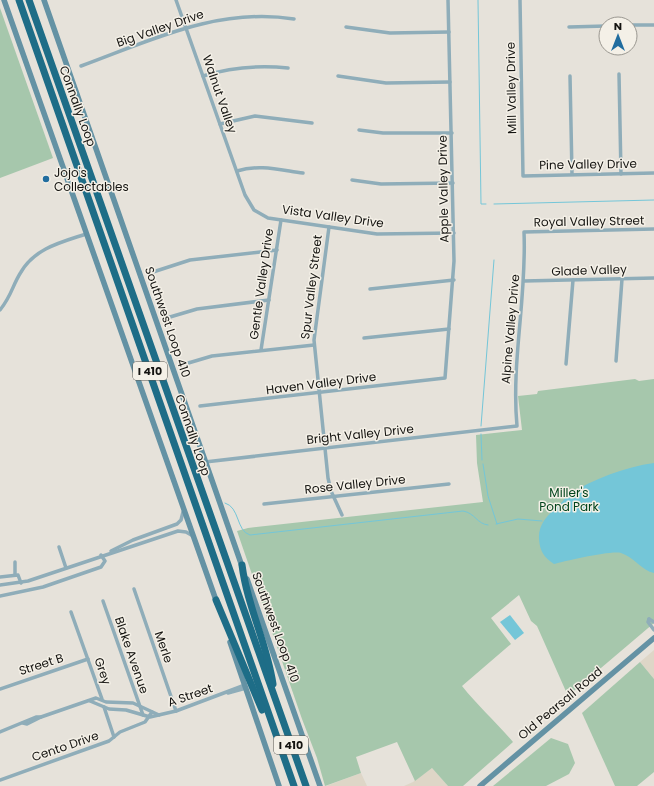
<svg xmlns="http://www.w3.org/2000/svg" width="654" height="786" font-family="Poppins,sans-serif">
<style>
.built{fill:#ded6c7}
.green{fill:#a6c7ac}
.water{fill:#74c6d8}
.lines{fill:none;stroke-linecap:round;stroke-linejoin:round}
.stream{stroke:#74c6d8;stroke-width:1}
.street{stroke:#8fadb9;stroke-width:3.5}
.secondary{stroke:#6492a4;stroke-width:5.5}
.highway{stroke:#1e6d87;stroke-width:7}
.poi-dot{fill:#216d9f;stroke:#f4f0e7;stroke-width:1.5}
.labels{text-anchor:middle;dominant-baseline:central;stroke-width:3;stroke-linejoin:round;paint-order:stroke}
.shield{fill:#f4f0e7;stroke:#585651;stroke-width:1}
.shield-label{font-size:11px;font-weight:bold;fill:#151411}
.street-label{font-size:12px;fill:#151411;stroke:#f4f0e7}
.poi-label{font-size:12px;fill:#151411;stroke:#f4f0e7;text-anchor:start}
.park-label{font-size:12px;fill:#01431b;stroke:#f4f0e7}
</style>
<rect width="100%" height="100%" fill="#e6e2da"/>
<!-- built -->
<g class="built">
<path d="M654,650V679L640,662Z"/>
<path d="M432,768L448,786H404L413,782Z"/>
<path d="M361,773L367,786H326Z"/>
</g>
<!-- green -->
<g class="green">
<path d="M0,8L53,158L0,178Z"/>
<path d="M635,379L639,381L654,379V623L568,696L537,626L531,621L519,595L491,618L511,644L462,686C478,706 496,722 513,742L463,786H448L432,768L415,781L397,742L356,757L361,773L325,786L317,758L302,719L237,531L248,528L483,502L477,463L476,435L522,430L518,396L537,394L538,391Z"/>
<path d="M640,662L654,679V772L637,786H615L582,713Z"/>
<path d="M551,738L568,744L575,763L569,774L546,786H493Z"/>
</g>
<!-- water -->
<g class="water">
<path d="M654,463V573C642,571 634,557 621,553C612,550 565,561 554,564C544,557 540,552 539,539C538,523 549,514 560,504C563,502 565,497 568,495C593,479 625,467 654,463Z"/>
<path d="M510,615L524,633L515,640L500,622Z"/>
</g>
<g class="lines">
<!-- stream -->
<g class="stream">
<path d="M478,0L481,204H486"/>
<path d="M494,204L654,200"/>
<path d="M481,426L494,260"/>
<path d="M481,434L482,460"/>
<path d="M483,464L488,496L497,524"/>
<path d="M225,503C240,507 236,531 250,535L463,511C475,513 477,524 488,525"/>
<path d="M496,524L518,519L542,521"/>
</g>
<!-- street -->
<g class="street">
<path d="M176,0L245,195L254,210L268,218L377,234L454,233"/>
<path d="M520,0L523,176L654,173"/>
<path d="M630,25H654"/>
<path d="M346,27L390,33L449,32"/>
<path d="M569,27L606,26"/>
<path d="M81,66C152,40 218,7 294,19"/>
<path d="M619,74L621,174"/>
<path d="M203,76C232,67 258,65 288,68"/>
<path d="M338,76L386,83L450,82"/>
<path d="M570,76L572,174"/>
<path d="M220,124L255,116L312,123"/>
<path d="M359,130L383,133H452"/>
<path d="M237,171C259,164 280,170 303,173"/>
<path d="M352,180L381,184L453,183"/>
<path d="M329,227L314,340L328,478L331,491L342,515"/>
<path d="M153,272L190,260L277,250"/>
<path d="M524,281L654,278"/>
<path d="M370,289L454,280"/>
<path d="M0,310C12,295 12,286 21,272C35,248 62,242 86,234"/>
<path d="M170,317L197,309L269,300"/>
<path d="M364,338L449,329"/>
<path d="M261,350L281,220"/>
<path d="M616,361L622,279"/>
<path d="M185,364L212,356L314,345"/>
<path d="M566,364L573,280"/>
<path d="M200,406L445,378L454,261L448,0"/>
<path d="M205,462L517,426C511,362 527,297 524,232L654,229"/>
<path d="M264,504L449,484"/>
<path d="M59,547L66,568"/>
<path d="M111,551L133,540L177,524L181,520L183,512"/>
<path d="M15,575V562"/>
<path d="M0,577L18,575L21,583"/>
<path d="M0,585L28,581L178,531L186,532L193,536"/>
<path d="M134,589L176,711"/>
<path d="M0,596L43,587L101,567L105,561L101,555"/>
<path d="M103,601L143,715"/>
<path d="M71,612L102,699"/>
<path d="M649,619L648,622L654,630"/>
<path d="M649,619L654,622"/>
<path d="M0,689L88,659"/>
<path d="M228,693L246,688"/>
<path d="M90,701L109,709L126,710L150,717L176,711L245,685"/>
<path d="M104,707L114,737"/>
<path d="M23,723L27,724L41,717"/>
<path d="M0,732L36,717H41L96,698L106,702L133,703L159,715"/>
<path d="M0,780L109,741L120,732L145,722L152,712"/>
</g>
<!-- secondary -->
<g class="secondary">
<path d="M4,0L217,603"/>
<path d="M44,0L243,569"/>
<path d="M247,579L320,786"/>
<path d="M230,642L279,786"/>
<path d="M480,786L654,638"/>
</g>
<!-- highway -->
<g class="highway">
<path d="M19,0L294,786"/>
<path d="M29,0L306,786"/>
<path d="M242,565C247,606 267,643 273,684"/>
<path d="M216,600L262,710"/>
</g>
</g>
<!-- markers -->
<circle class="poi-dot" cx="46" cy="179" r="4"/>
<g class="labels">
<!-- shield labels -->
<g class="shield">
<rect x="133" y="362" width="34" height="18" rx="3"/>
<rect x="274" y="736" width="34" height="18" rx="3"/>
</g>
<g class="shield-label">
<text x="150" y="371">I 410</text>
<text x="291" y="745">I 410</text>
</g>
<!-- street labels -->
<g class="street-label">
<text transform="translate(160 28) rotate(-19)">Big Valley Drive</text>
<text transform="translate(511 88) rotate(-91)">Mill Valley Drive</text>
<text transform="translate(220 94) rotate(71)">Walnut Valley</text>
<text transform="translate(78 106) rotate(70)">Connally Loop</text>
<text transform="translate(588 164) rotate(-1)">Pine Valley Drive</text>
<text transform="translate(443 189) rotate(-91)">Apple Valley Drive</text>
<text transform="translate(333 216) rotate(8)">Vista Valley Drive</text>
<text transform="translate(589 221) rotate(-1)">Royal Valley Street</text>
<text transform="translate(589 270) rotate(-2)">Glade Valley</text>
<text transform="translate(261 284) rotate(-82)">Gentle Valley Drive</text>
<text transform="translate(311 287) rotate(-83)">Spur Valley Street</text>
<text transform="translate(168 322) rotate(71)">Southwest Loop 410</text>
<text transform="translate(510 329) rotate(-85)">Alpine Valley Drive</text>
<text transform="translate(321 383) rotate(-7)">Haven Valley Drive</text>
<text transform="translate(360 434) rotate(-6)">Bright Valley Drive</text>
<text transform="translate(193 435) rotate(71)">Connally Loop</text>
<text transform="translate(355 484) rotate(-6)">Rose Valley Drive</text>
<text transform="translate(276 627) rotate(70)">Southwest Loop 410</text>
<text transform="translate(164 647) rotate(71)">Merle</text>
<text transform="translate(132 655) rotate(71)">Blake Avenue</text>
<text transform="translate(41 664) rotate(-18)">Street B</text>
<text transform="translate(103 671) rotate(71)">Grey</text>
<text transform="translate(190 695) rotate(-19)">A Street</text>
<text transform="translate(560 703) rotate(-40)">Old Pearsall Road</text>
<text transform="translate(65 746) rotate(-19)">Cento Drive</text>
</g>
<!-- poi labels -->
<g class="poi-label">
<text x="54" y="172">Jojo's<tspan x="54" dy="14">Collectables</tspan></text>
</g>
<!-- park labels -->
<g class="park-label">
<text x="569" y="492">Miller's<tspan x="569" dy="14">Pond Park</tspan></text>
</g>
</g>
<!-- north arrow -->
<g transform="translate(618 36)"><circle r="19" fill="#f4f0e7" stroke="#9b9891"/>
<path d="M0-3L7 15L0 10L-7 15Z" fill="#216d9f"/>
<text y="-6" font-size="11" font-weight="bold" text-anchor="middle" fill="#151411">N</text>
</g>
</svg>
